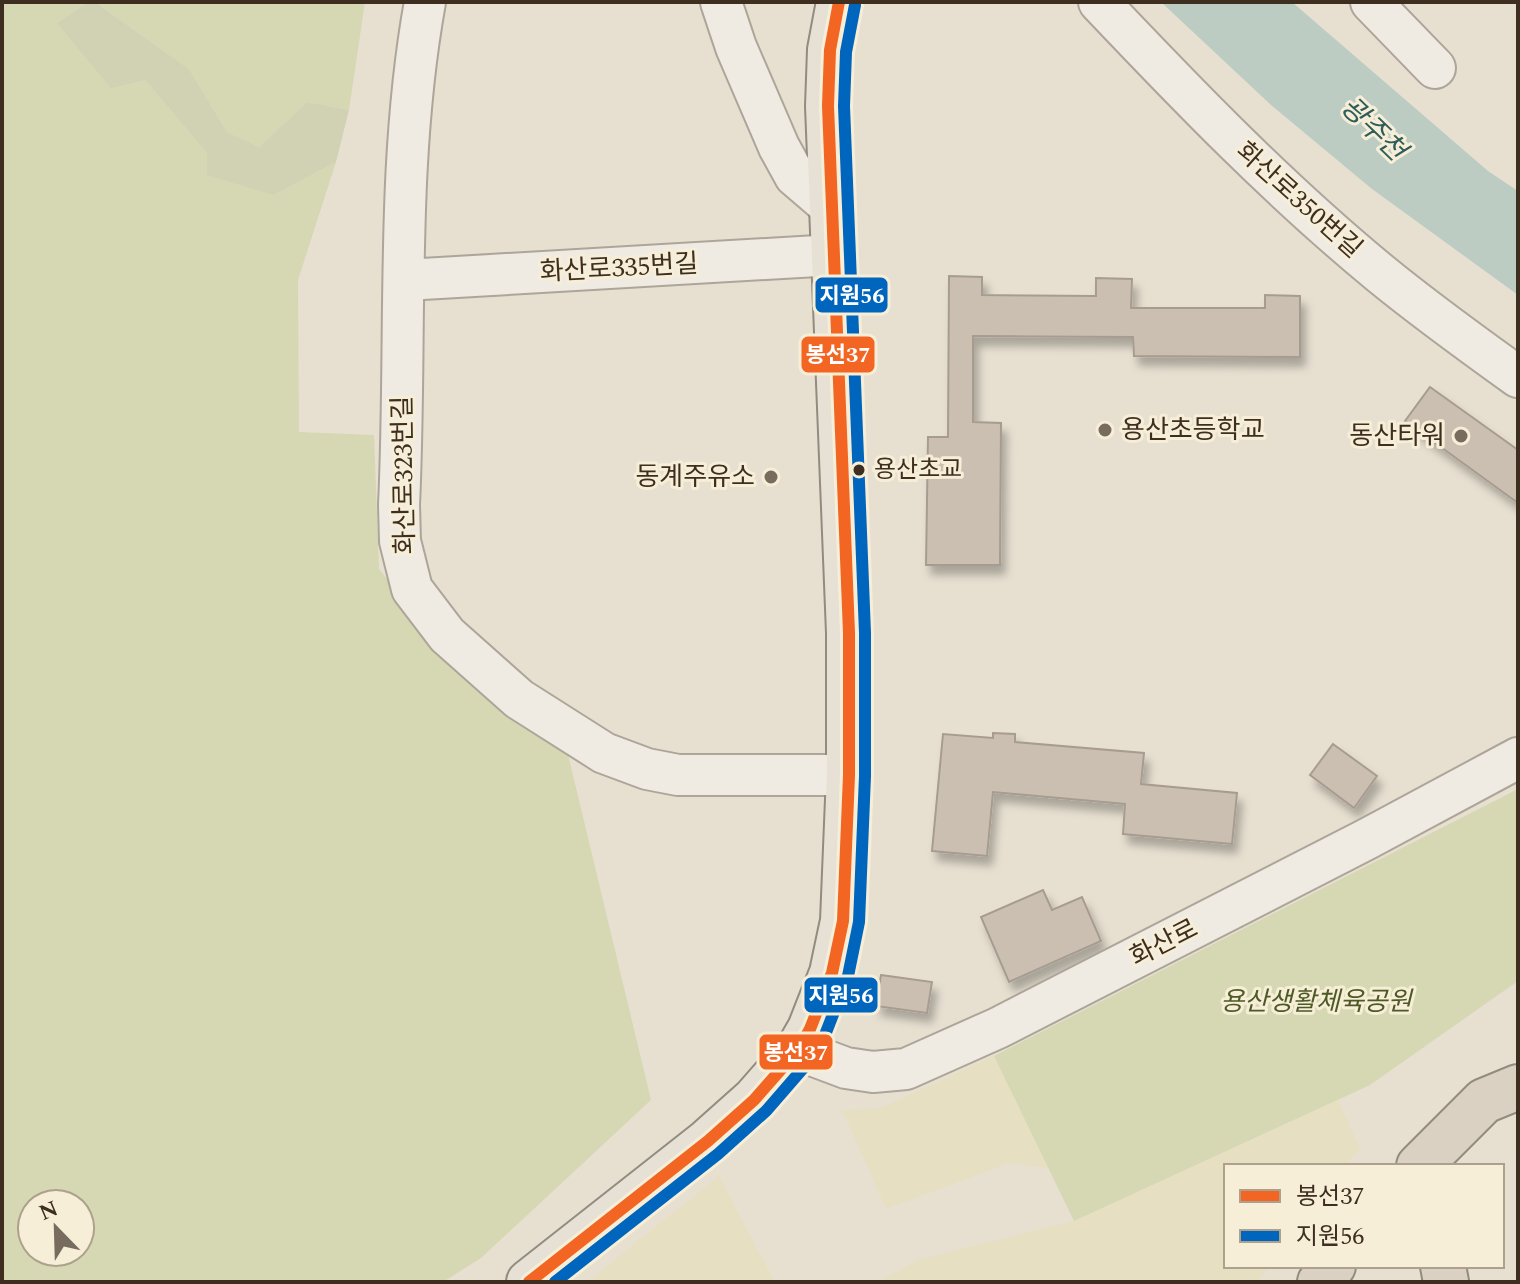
<svg xmlns="http://www.w3.org/2000/svg" width="1520" height="1284" font-family="Spectral,'Noto Sans KR',serif">
<style>
.farmland{fill:#e6dfc2}
.green{fill:#d6d7b3;fill-rule:evenodd}
.cemetery{fill:#d1d1b3}
.water{fill:#bcccc2}
.building{fill:#cbbfb2;stroke:#a89c90;stroke-width:2;filter:url(#shadow)}
.lines{fill:none;stroke-linecap:round;stroke-linejoin:round}
.minor-casing{stroke:#ada599;stroke-width:44}
.major-casing{stroke:#928b80;stroke-width:48}
.highway-casing{stroke:#928b80;stroke-width:48}
.minor{stroke:#efebe3;stroke-width:40}
.major{stroke:#e6e1d4;stroke-width:44}
.highway{stroke:#dad1c2;stroke-width:44}
.bus-1-casing{stroke:#f7eed8;stroke-width:18}
.bus-2-casing{stroke:#f7eed8;stroke-width:18}
.bus-1{stroke:#f26522;stroke-width:12}
.bus-2{stroke:#0065bd;stroke-width:12}
.poi-dot{fill:#786c5e;stroke:#f7eed8;stroke-width:3}
.bus-dot{fill:#3d2e20;stroke:#f7eed8;stroke-width:3}
.labels{text-anchor:middle;dominant-baseline:central;stroke-width:6;stroke-linejoin:round;paint-order:stroke}
.bus-label{font-size:24px;fill:#3d2e20;stroke:#f7eed8;text-anchor:start}
.street-label{font-size:26px;fill:#3d2e20;stroke:#f7eed8}
.poi-label{font-size:26px;fill:#3d2e20;stroke:#f7eed8;text-anchor:end}
.park-label{font-size:26px;font-style:italic;fill:#4d5a26;stroke:#f7eed8}
.water-label{font-size:28px;font-style:italic;fill:#2f5d5a;stroke:#f7eed8}
.line-badge{stroke:#f7eed8;stroke-width:3}
.badge-label{font-size:22px;text-anchor:middle;font-weight:bold;fill:#fff}
</style>
<defs>
<filter id="shadow"><feDropShadow dx="5" dy="9" stdDeviation="4" flood-color="#0004"/></filter>
</defs>
<rect width="100%" height="100%" fill="#e7e0d1"/>
<!-- farmland -->
<g class="farmland">
<path d="M994,1056L1048,1168L1009,1163L886,1209L842,1110L881,1108Z"/>
<path d="M1338,1100L1360,1148L1346,1166H1226V1266H1270L1257,1282H877L918,1260L1074,1221Z"/>
<path d="M719,1176L775,1282H587Z"/>
</g>
<!-- green -->
<g class="green">
<path d="M2,2H88L57,23L145,80L207,153L274,195L336,162L298,280L299,432L374,435L379,569L472,685L565,742L651,1100L481,1258L443,1282H2ZM32,1204H80V1252H32Z"/>
<path d="M95,2H365L349,110L307,102L259,147L227,132L189,69Z"/>
<path d="M1518,789V981L1370,1085L1074,1221L994,1056Z"/>
</g>
<!-- cemetery -->
<path class="cemetery" d="M88,2H95L189,69L227,132L259,147L307,102L349,110L336,162L274,195L207,175V153L145,80L111,88L57,23Z"/>
<!-- water -->
<path class="water" d="M1161,2H1292L1488,171L1518,191V295L1372,189L1271,105Z"/>
<!-- building -->
<g class="building">
<path d="M949,276L982,277V295L1096,296V278L1132,279L1131,308H1265V295L1300,296V357L1134,356L1133,337L973,336V422L1001,423L1000,565H926L928,437H948Z"/>
<path d="M1430,387L1518,450V503L1405,421Z"/>
<path d="M993,733L1015,734V742L1144,753L1141,784L1237,793L1232,844L1123,834L1125,804L993,792L987,856L932,851L943,734L993,738Z"/>
<path d="M1333,744L1377,776L1354,808L1310,775Z"/>
<path d="M1043,890L1052,910L1082,897L1101,941L1009,982L981,917Z"/>
<path d="M881,975L932,982L927,1013L876,1006Z"/>
</g>
<g class="lines">
<defs>
<g id="minor">
<path d="M425,2C395,167 407,338 399,505L400,541L412,589L447,635L519,699L604,753L647,769L678,775H849"/>
<path d="M721,2L736,47L779,147L795,176L830,206"/>
<path d="M1099,2C1189,97 1280,191 1381,274C1425,310 1472,344 1518,377"/>
<path d="M1371,2L1435,68"/>
<path d="M405,280L834,255"/>
<path d="M798,1050L846,1068L873,1072L906,1069L998,1028L1367,839L1518,758"/>
</g>
<path id="major" d="M529,1282L708,1141L754,1100L798,1050L810,1029L832,973L843,921L849,775V633L828,106L830,50L839,2"/>
<g id="highway">
<path d="M1419,1166L1484,1101L1518,1087"/>
<path d="M1443,1266L1446,1282"/>
<path d="M1320,1282L1333,1266"/>
</g>
</defs>
<!-- minor casing -->
<use href="#minor" class="minor-casing"/>
<!-- major casing -->
<use href="#major" class="major-casing"/>
<!-- highway casing -->
<use href="#highway" class="highway-casing"/>
<!-- minor -->
<use href="#minor" class="minor"/>
<!-- major -->
<use href="#major" class="major"/>
<!-- highway -->
<use href="#highway" class="highway"/>
<defs>
<path id="bus-1" d="M529,1282L708,1141L754,1100L798,1050L810,1029L832,973L843,921L849,775V633L828,106L830,50L839,2"/>
<path id="bus-2" d="M555,1282L718,1154L766,1111L812,1058L825,1035L848,976L859,922L865,776V633L844,106L846,52L855,5"/>
</defs>
<!-- bus-1 casing -->
<use href="#bus-1" class="bus-1-casing"/>
<!-- bus-2 casing -->
<use href="#bus-2" class="bus-2-casing"/>
<!-- bus-1 -->
<use href="#bus-1" class="bus-1"/>
<!-- bus-2 -->
<use href="#bus-2" class="bus-2"/>
</g>
<!-- markers -->
<g class="poi-dot">
<circle cx="1105" cy="430" r="8"/>
<circle cx="1461" cy="436" r="8"/>
<circle cx="771" cy="477" r="8"/>
</g>
<circle class="bus-dot" cx="859" cy="470" r="7"/>
<g class="labels">
<!-- bus labels -->
<g class="bus-label">
<text x="874" y="470">용산초교</text>
</g>
<!-- street labels -->
<g class="street-label">
<text transform="translate(1299 200) rotate(42)">화산로350번길</text>
<text transform="translate(619 268) rotate(-3)">화산로335번길</text>
<text transform="translate(404 475) rotate(-91)">화산로323번길</text>
<text transform="translate(1164 943) rotate(-27)">화산로</text>
</g>
<!-- poi labels -->
<g class="poi-label">
<text x="1121" y="430" text-anchor="start">용산초등학교</text>
<text x="1445" y="436">동산타워</text>
<text x="755" y="477">동계주유소</text>
</g>
<!-- park labels -->
<g class="park-label">
<text x="1316" y="1002">용산생활체육공원</text>
</g>
<!-- water labels -->
<g class="water-label">
<text transform="translate(1373 129) rotate(44)">광주천</text>
</g>
</g>
<g class="line-badge">
<rect x="814" y="276" width="75" height="38" rx="8" fill="#0065bd"/>
<rect x="800" y="335" width="76" height="39" rx="8" fill="#f26522"/>
<rect x="803" y="976" width="76" height="38" rx="8" fill="#0065bd"/>
<rect x="758" y="1033" width="76" height="38" rx="8" fill="#f26522"/>
</g>
<g class="badge-label">
<text x="852" y="303">지원56</text>
<text x="838" y="362">봉선37</text>
<text x="841" y="1003">지원56</text>
<text x="796" y="1060">봉선37</text>
</g>
<!-- border -->
<rect width="1520" height="1284" fill="none" stroke="#3d2e20" stroke-width="8"/>
<!-- legend -->
<rect x="1224" y="1164" width="280" height="104" fill="#f7eed8" stroke="#ada18e" stroke-width="2"/>
<rect x="1240" y="1190" width="40" height="12" fill="#f26522" stroke="#ada18e" stroke-width="2"/>
<text x="1296" y="1204" font-size="24" fill="#3d2e20">봉선37</text>
<rect x="1240" y="1230" width="40" height="12" fill="#0065bd" stroke="#ada18e" stroke-width="2"/>
<text x="1296" y="1244" font-size="24" fill="#3d2e20">지원56</text>
<!-- north arrow -->
<g transform="translate(56 1228) rotate(337)"><circle r="38" fill="#f7eed8" stroke="#ada18e" stroke-width="2"/>
<path d="M0-6L14 30L0 20L-14 30Z" fill="#786c5e"/>
<text y="-12" font-size="22" font-weight="bold" text-anchor="middle" fill="#3d2e20">N</text>
</g>
</svg>
